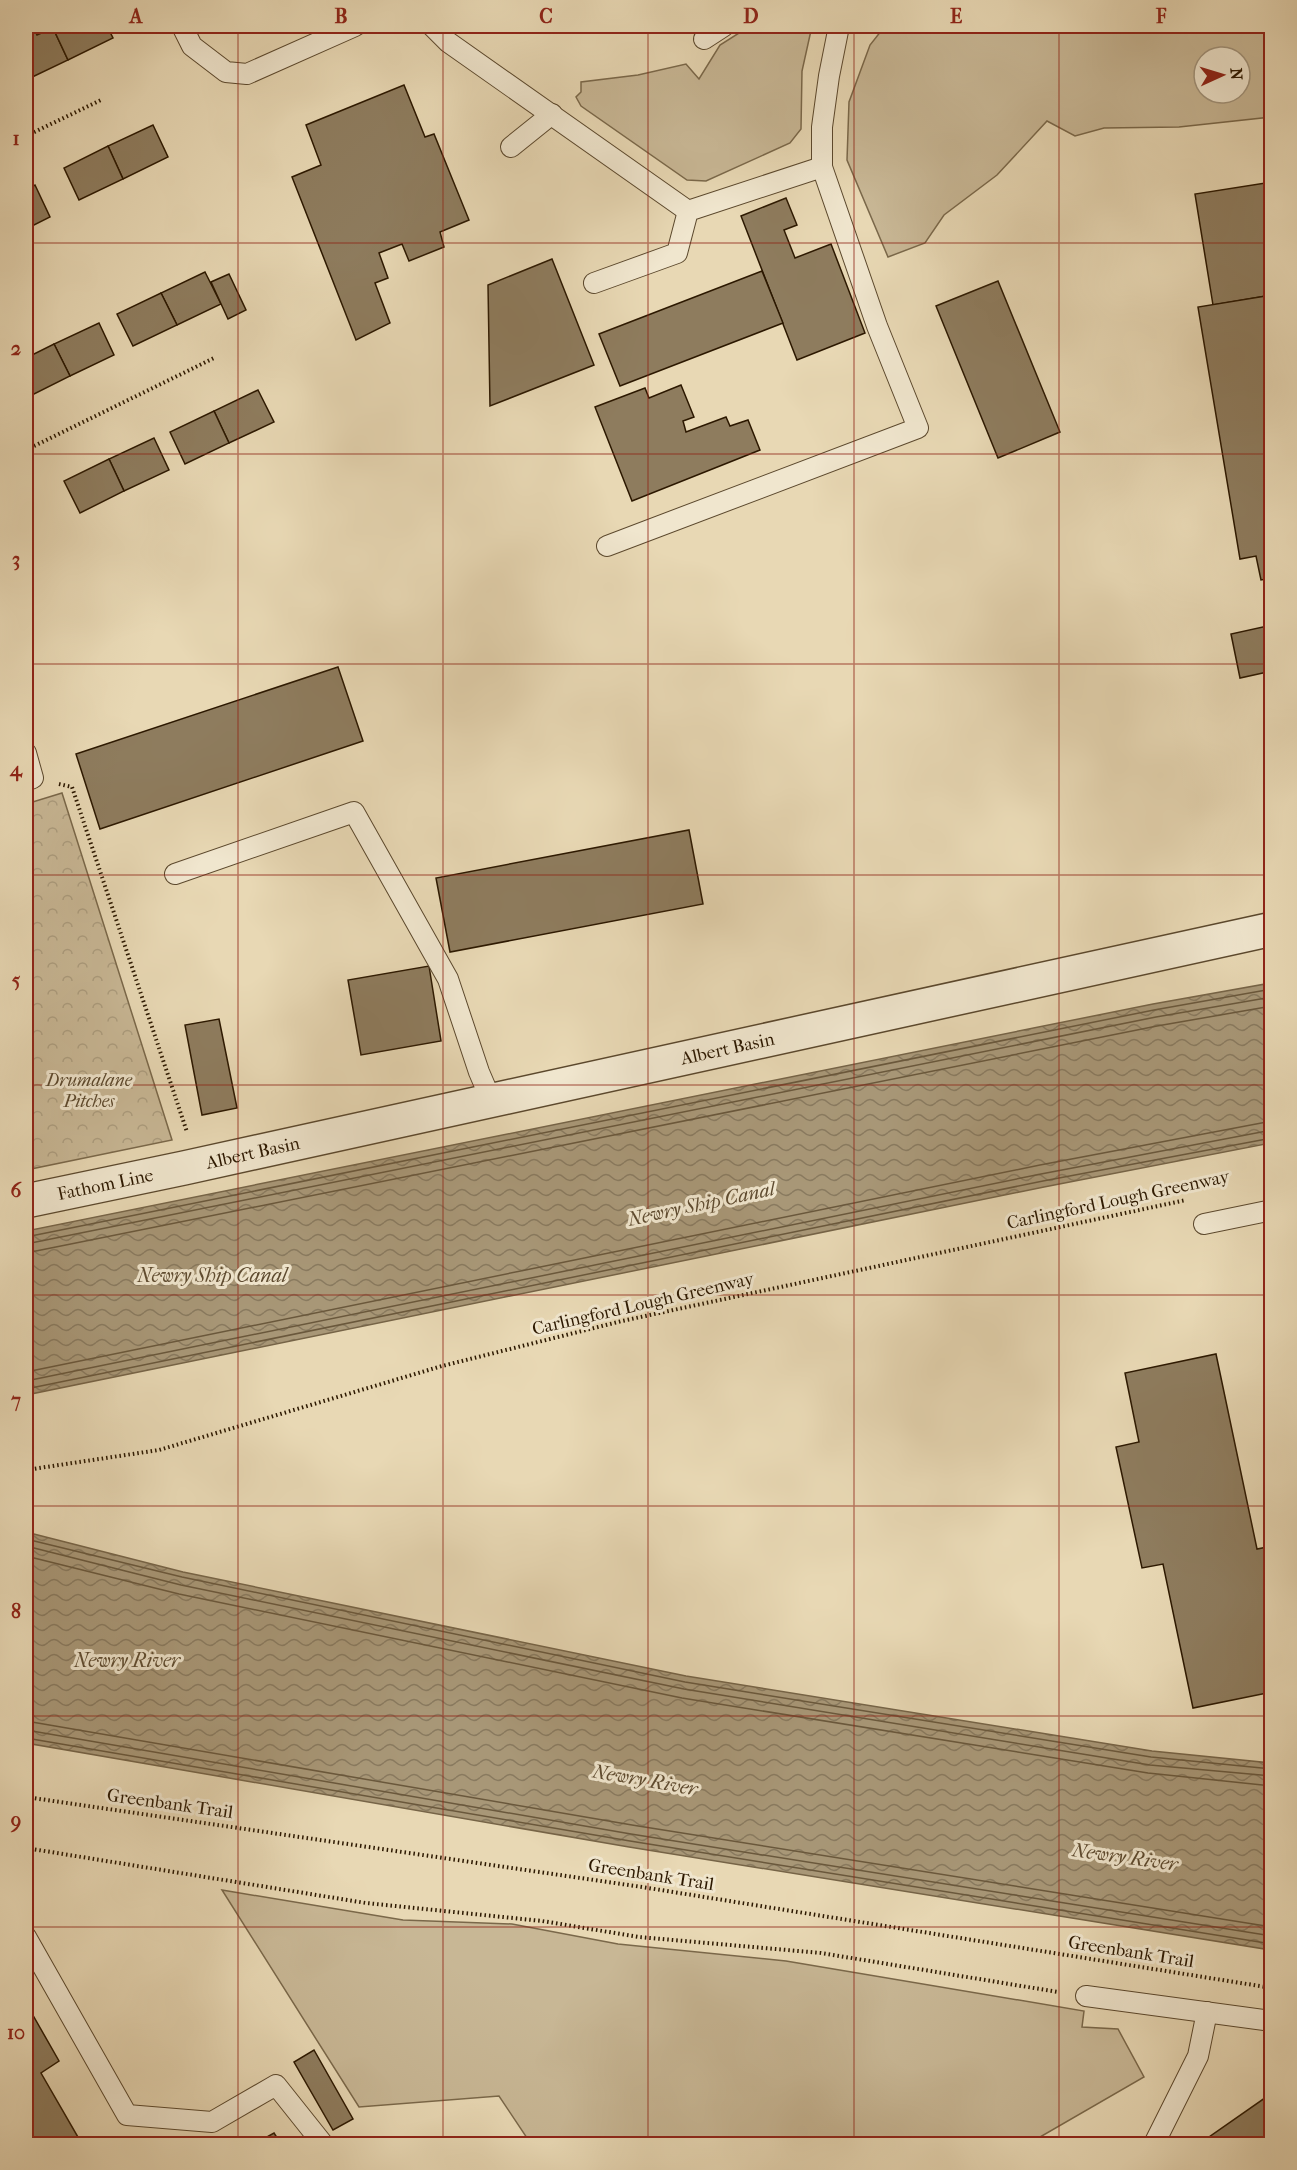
<svg xmlns="http://www.w3.org/2000/svg" width="1297" height="2170" font-family="'IM FELL French Canon',serif">
<style>
.grass{fill:#c8b795;stroke:#7a684a;stroke-width:1.5;fill-rule:evenodd}
.park{fill:url(#park-crowns);stroke:#7a684a;stroke-width:1.5}
.water{fill:url(#water-waves);stroke:#766447;stroke-width:1.5}
.lines{fill:none;stroke-linecap:round;stroke-linejoin:round}
.shore{stroke:#6a583c;stroke-width:1.5}
.building{fill:#8e7c5e;stroke:#2c1800;stroke-width:1.5}
.lane-casing{stroke:#5b482d;stroke-width:22}
.street-casing{stroke:#5b482d;stroke-width:36}
.path{stroke:#2c1800;stroke-width:4;stroke-dasharray:1.5 3;stroke-linecap:butt}
.lane{stroke:#f0e6ce;stroke-width:20}
.street{stroke:#f0e6ce;stroke-width:33}
.grid{fill:none;stroke:#8f2418;stroke-width:1.5;stroke-opacity:0.55}
.labels{text-anchor:middle;dominant-baseline:central;stroke-width:6;stroke-linejoin:round;paint-order:stroke}
.street-label{font-size:18px;fill:#2c1800;stroke:#f0e6ce}
.park-label{font-size:18px;font-style:italic;fill:#5b482d;stroke:#f0e6ce}
.water-label{font-size:20px;font-style:italic;fill:#5e4b30;stroke:#f0e6ce}
.neatline{fill:none;stroke:#8f2418;stroke-width:2}
.grid-label{font-size:20px;text-anchor:middle;font-weight:bold;fill:#8f2418}
</style>
<defs>
<pattern id="park-crowns" width="20" height="18" patternUnits="userSpaceOnUse" patternTransform="scale(1.5)"><rect width="20" height="18" fill="#c8b795"/><path d="M2 6a3 3 0 1 1 6 0M12 15a3 3 0 1 1 6 0" fill="none" stroke="#ac9d7f"/></pattern>
<pattern id="water-waves" width="16" height="10" patternUnits="userSpaceOnUse" patternTransform="scale(1.5)"><rect width="16" height="10" fill="#a89777"/><path d="M0 5q4-4 8 0t8 0" fill="none" stroke="#897a5f"/></pattern>
</defs>
<rect width="100%" height="100%" fill="#e8d8b4"/>
<filter id="stains"><feTurbulence type="fractalNoise" baseFrequency=".00333" numOctaves="4"/><feColorMatrix values="0 0 0 0 .2 0 0 0 0 .09 0 0 0 0 .02 0 0 0 .5 -.17"/></filter>
<radialGradient id="worn" r=".72"><stop offset=".6" stop-color="#630" stop-opacity="0"/><stop offset="1" stop-color="#630" stop-opacity=".3"/></radialGradient>
<!-- grass -->
<g class="grass">
<path d="M750,26H812L802,71L801,129L790,143L706,181L687,180L581,106L576,97L581,92V82L638,75L686,64L699,79L720,45Z"/>
<path d="M885,26H1271V117L1179,127L1104,128L1075,136L1047,121L997,175L944,215L925,243L888,257L847,160L849,102L870,45ZM1204,57H1240V93H1204Z"/>
<path d="M222,1890L403,1920L512,1924L618,1944L786,1961L1084,2011L1082,2027L1118,2029L1144,2077L1028,2144H531L499,2096L359,2107Z"/>
</g>
<!-- park -->
<path class="park" d="M62,793L172,1140L26,1170V804Z"/>
<!-- water -->
<g class="water">
<path d="M1271,983V1143L1044,1187L26,1395V1231L1153,1004Z"/>
<path d="M26,1532L183,1572L686,1676L1152,1751L1271,1763V1950L629,1847L26,1743Z"/>
</g>
<g class="lines">
<!-- shore -->
<g class="shore">
<path d="M26,1237L1154,1010L1272,989"/>
<path d="M26,1244L1156,1017L1272,997"/>
<path d="M26,1253L1157,1026L1272,1006"/>
<path d="M26,1372L1040,1165L1272,1121"/>
<path d="M26,1381L1041,1174L1272,1130"/>
<path d="M26,1389L1043,1181L1272,1138"/>
<path d="M26,1539L182,1577L685,1682L1151,1757L1272,1769"/>
<path d="M26,1546L181,1585L684,1689L1150,1765L1272,1776"/>
<path d="M26,1556L179,1594L682,1698L1148,1773L1272,1786"/>
<path d="M26,1721L632,1825L1272,1927"/>
<path d="M26,1730L631,1834L1272,1936"/>
<path d="M26,1738L630,1841L1272,1944"/>
</g>
</g>
<!-- building -->
<g class="building">
<path d="M26,26H33L37,35L53,28L68,60L26,80Z"/>
<path d="M57,26H107L113,38L68,60L53,28Z"/>
<path d="M404,85L425,137L434,134L469,220L440,232L444,247L409,261L402,244L379,253L388,278L375,283L390,323L356,340L292,177L321,165L306,125Z"/>
<path d="M153,125L168,157L123,179L108,146Z"/>
<path d="M108,146L123,179L79,200L64,168Z"/>
<path d="M1272,182V229L1265,230L1272,266V295L1213,305L1195,194Z"/>
<path d="M35,185L50,217L26,229V190Z"/>
<path d="M786,198L797,225L784,230L795,258L831,244L865,333L797,360L741,216Z"/>
<path d="M552,259L594,365L490,406L488,285Z"/>
<path d="M762,271L783,323L620,386L599,334Z"/>
<path d="M205,272L221,304L177,325L161,293Z"/>
<path d="M229,274L246,310L228,319L211,282Z"/>
<path d="M998,281L1060,432L998,458L936,306Z"/>
<path d="M161,293L177,325L133,346L117,314Z"/>
<path d="M1272,295V578L1261,580L1256,556L1240,559L1198,307Z"/>
<path d="M99,323L114,355L70,376L54,344Z"/>
<path d="M54,344L70,376L26,398V358Z"/>
<path d="M681,385L694,417L683,421L686,432L726,417L730,426L748,420L760,450L632,501L595,407L645,388L649,398Z"/>
<path d="M258,390L274,422L229,443L214,411Z"/>
<path d="M214,411L229,443L185,464L170,432Z"/>
<path d="M154,438L169,470L124,491L109,459Z"/>
<path d="M109,459L124,491L80,513L64,481Z"/>
<path d="M1272,625V671L1240,678L1231,634Z"/>
<path d="M338,667L363,741L100,829L76,754Z"/>
<path d="M689,830L703,904L450,952L436,878Z"/>
<path d="M429,966L441,1041L361,1055L348,980Z"/>
<path d="M219,1019L237,1108L202,1115L185,1025Z"/>
<path d="M1216,1354L1257,1549L1272,1546V1692L1193,1708L1163,1564L1142,1568L1116,1447L1139,1442L1125,1373Z"/>
<path d="M26,2003L59,2061L41,2073L82,2144H26Z"/>
<path d="M314,2050L353,2119L333,2130L294,2062Z"/>
<path d="M1272,2093V2144H1199Z"/>
<path d="M274,2133L281,2144H254Z"/>
</g>
<g class="lines">
<defs>
<g id="lane">
<path d="M182,26L192,46L226,72L247,74L355,26"/>
<path d="M432,26L448,42L688,211"/>
<path d="M704,39L724,26"/>
<path d="M511,147L552,114"/>
<path d="M594,283L677,253L688,211L822,167"/>
<path d="M607,546L918,428L877,326L822,167V127L829,76L839,26"/>
<path d="M26,753L33,778L26,781"/>
<path d="M175,874L354,812L448,979L479,1072L491,1100"/>
<path d="M1204,1224L1272,1210"/>
<path d="M26,1937L127,2115L212,2122L276,2085L323,2144"/>
<path d="M1086,1996L1272,2021"/>
<path d="M1154,2144L1198,2056L1207,2012"/>
</g>
<g id="street">
<path id="s1" d="M26,1201L184,1168L1272,929"/>
</g>
</defs>
<!-- lane casing -->
<use href="#lane" class="lane-casing"/>
<!-- street casing -->
<use href="#street" class="street-casing"/>
<!-- path -->
<g class="path">
<path d="M26,136L101,100"/>
<path d="M26,450L214,358"/>
<path d="M59,784L72,787L187,1132"/>
<path d="M26,1470L159,1450L442,1366L622,1321L1186,1200"/>
<path d="M26,1797L642,1887L1272,1988"/>
<path d="M26,1848L366,1903L542,1921L639,1937L821,1953L1058,1992"/>
</g>
<!-- lane -->
<use href="#lane" class="lane"/>
<!-- street -->
<use href="#street" class="street"/>
</g>
<!-- grid -->
<path class="grid" d="M238,26V2144M443,26V2144M648,26V2144M854,26V2144M1059,26V2144M26,243H1272M26,454H1272M26,664H1272M26,875H1272M26,1085H1272M26,1295H1272M26,1506H1272M26,1716H1272M26,1927H1272"/>
<g class="labels">
<!-- street labels -->
<g class="street-label">
<text stroke="none"><textPath href="#s1" startOffset="718">Albert Basin</textPath></text>
<text stroke="none"><textPath href="#s1" startOffset="232">Albert Basin</textPath></text>
<text stroke="none"><textPath href="#s1" startOffset="81">Fathom Line</textPath></text>
<text transform="translate(1118 1200) rotate(-12)">Carlingford Lough Greenway</text>
<text transform="translate(643 1304) rotate(-13)">Carlingford Lough Greenway</text>
<text transform="translate(170 1804) rotate(8)">Greenbank Trail</text>
<text transform="translate(651 1875) rotate(9)">Greenbank Trail</text>
<text transform="translate(1131 1952) rotate(9)">Greenbank Trail</text>
</g>
<!-- park labels -->
<g class="park-label">
<text x="89" y="1080">Drumalane<tspan x="89" dy="21">Pitches</tspan></text>
</g>
<!-- water labels -->
<g class="water-label">
<text transform="translate(701 1204) rotate(-12)">Newry Ship Canal</text>
<text x="212" y="1275">Newry Ship Canal</text>
<text x="127" y="1660">Newry River</text>
<text transform="translate(645 1780) rotate(10)">Newry River</text>
<text transform="translate(1125 1857) rotate(8)">Newry River</text>
</g>
</g>
<!-- margin -->
<rect width="1297" height="2170" fill="none" stroke="#e8d8b4" stroke-width="66"/>
<!-- north arrow -->
<g transform="translate(1222 75) rotate(86)"><circle r="28" fill="#f0e6ce" stroke="#a2947c" stroke-width="1.5"/>
<path d="M0-4.5L10 22L0 15L-10 22Z" fill="#8f2418"/>
<text y="-9" font-size="16" font-weight="bold" text-anchor="middle" fill="#2c1800">N</text>
</g>
<rect x="33" y="33" width="1231" height="2104" class="neatline"/>
<g class="grid-label">
<text x="136" y="23">A</text>
<text x="341" y="23">B</text>
<text x="546" y="23">C</text>
<text x="751" y="23">D</text>
<text x="956" y="23">E</text>
<text x="1161" y="23">F</text>
<text x="16" y="145">1</text>
<text x="16" y="355">2</text>
<text x="16" y="566">3</text>
<text x="16" y="776">4</text>
<text x="16" y="987">5</text>
<text x="16" y="1197">6</text>
<text x="16" y="1407">7</text>
<text x="16" y="1618">8</text>
<text x="16" y="1828">9</text>
<text x="16" y="2039">10</text>
</g>
<rect width="100%" height="100%" filter="url(#stains)"/>
<rect width="100%" height="100%" fill="url(#worn)"/>
</svg>
